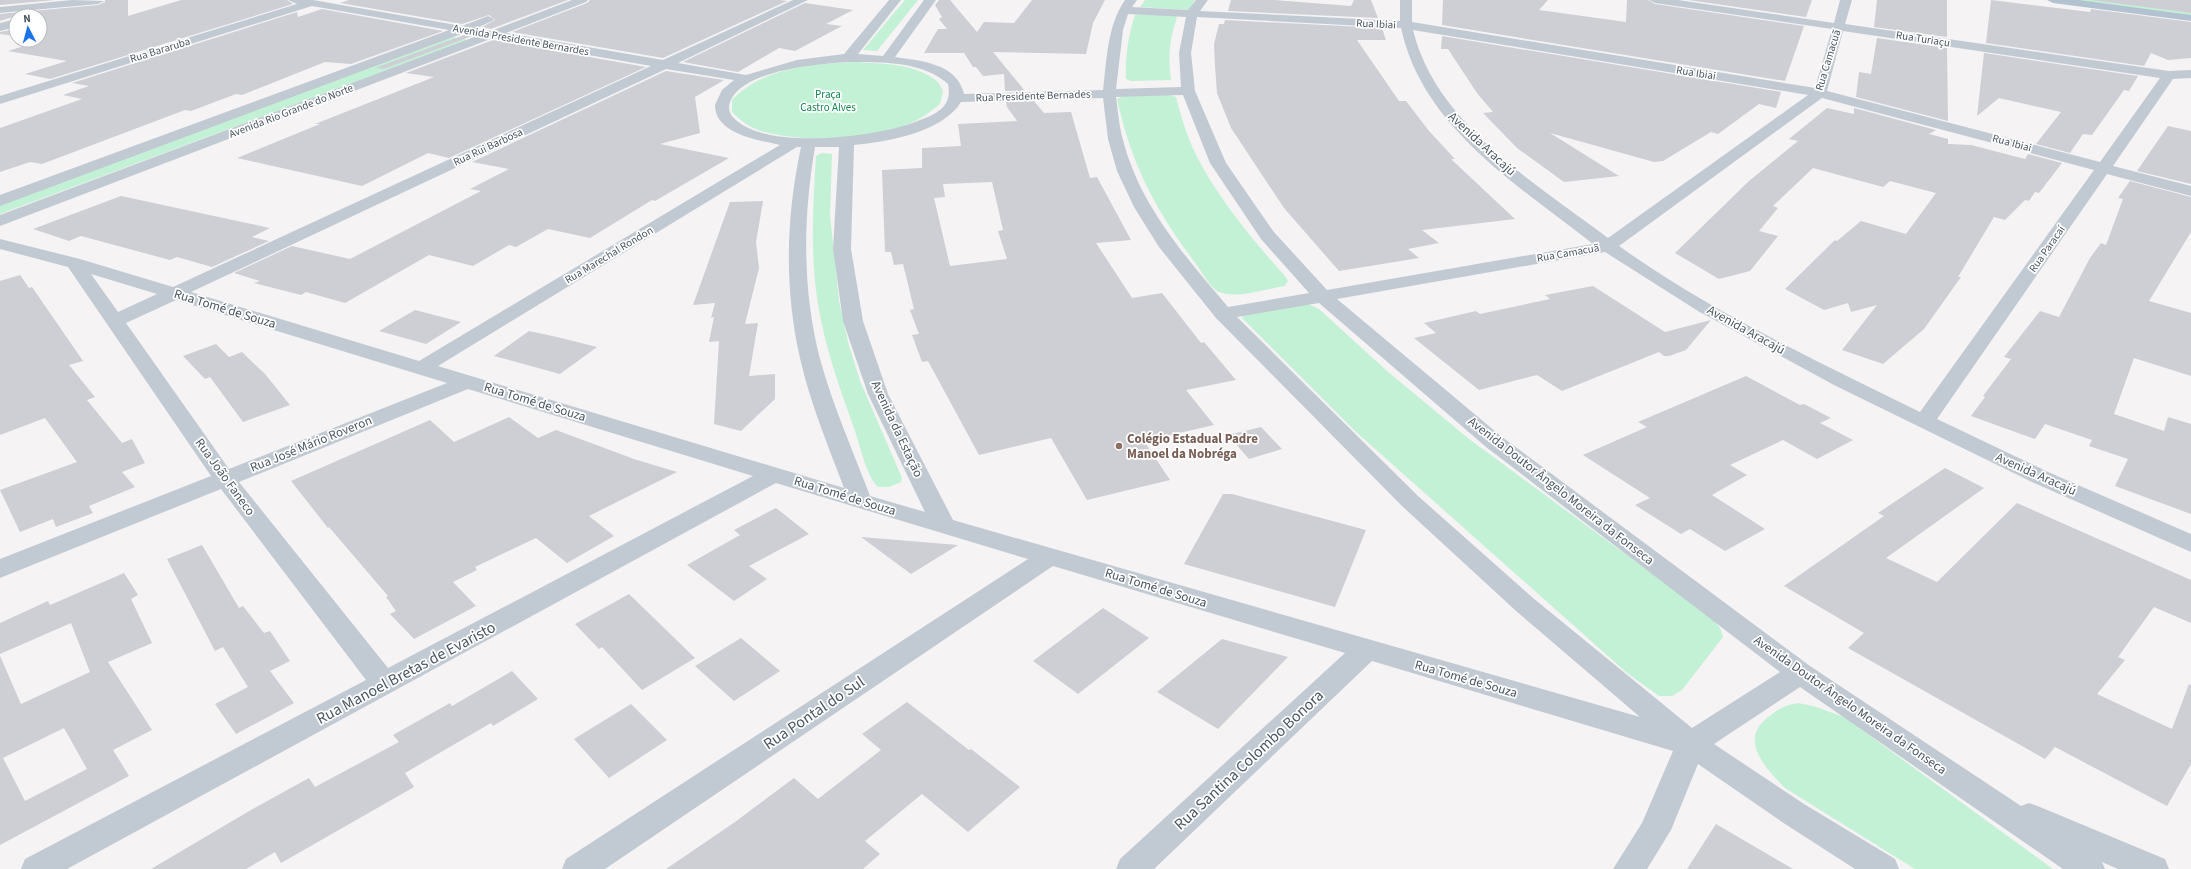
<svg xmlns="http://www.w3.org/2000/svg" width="2191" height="869" font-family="'Source Sans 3',sans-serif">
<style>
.green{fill:#c3f1d5}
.building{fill:#cdcfd5;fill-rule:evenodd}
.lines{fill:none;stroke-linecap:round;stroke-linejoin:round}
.minor{fill:#c1cad2;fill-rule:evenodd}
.major{fill:#b3c2d1;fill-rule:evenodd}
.education-dot{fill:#8d6e63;stroke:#fff;stroke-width:1.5}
.labels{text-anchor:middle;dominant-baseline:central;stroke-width:3.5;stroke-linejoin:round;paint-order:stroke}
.far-street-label{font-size:11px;fill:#4a5661;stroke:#fff}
.far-park-label{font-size:11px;fill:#17864f;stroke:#fff}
.street-label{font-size:13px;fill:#4a5661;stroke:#fff}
.education-label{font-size:13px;font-weight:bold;fill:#785e54;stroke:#fff;text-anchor:start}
.near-street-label{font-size:16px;fill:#4a5661;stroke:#fff}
</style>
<rect width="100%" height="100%" fill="#f5f3f3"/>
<!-- green -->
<g class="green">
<path d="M905,0H918L877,51L863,50Z"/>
<path d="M1145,0H1195L1189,10L1140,7Z"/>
<path d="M2064,0H2104L2191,11V16Z"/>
<path d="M1142,14L1175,16L1177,18C1169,39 1168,58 1171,80L1131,81L1126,79C1125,56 1128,37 1135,15Z"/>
<path d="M453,37L468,40L0,214V204Z"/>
<path d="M856,62C881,64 912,63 934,79C938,81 941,87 943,91C942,94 942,99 940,103C939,106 934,108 931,111C894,141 811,144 765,132C752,129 742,122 732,112V100C763,67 813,64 856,62Z"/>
<path d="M1169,95L1176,97C1181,116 1187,137 1196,155C1220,201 1251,238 1285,276L1288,281L1285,286C1265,289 1238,299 1219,292C1210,288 1202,272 1196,264C1155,209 1132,166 1117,99L1124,96Z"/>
<path d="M822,153L832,154L830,215L839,301L848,342L860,381L902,478L901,482L889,487H878C867,477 860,446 855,431C840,389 825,348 818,304C810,255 813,205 816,156Z"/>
<path d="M1306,303L1319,309L1387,371L1469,439L1712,618L1720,628L1723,637L1682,690L1672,696H1659L1627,673L1355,431L1242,318L1243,313Z"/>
<path d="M1798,703L1813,706L1844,717L2053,869H1915L1785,788C1767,770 1739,741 1766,719C1778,709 1782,706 1798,703Z"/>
</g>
<!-- building -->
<g class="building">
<path d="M0,0H56L0,5Z"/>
<path d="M105,0H128V16L181,0H287L293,4L50,79L25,74L67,61L8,51L43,40H40V16H16L0,21V14L98,5L105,2Z"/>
<path d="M349,0H568L491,29L482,27L495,20L489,15L462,24L340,3Z"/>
<path d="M590,0H780L787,1L663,58L512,32L587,3Z"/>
<path d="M939,0H950L977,32L984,22L1014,23L1032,0H1105L1093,23L1086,54L993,52L1025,91H1005L1004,74L983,76L976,67H973L964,53H924L938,29H947L939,19L942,17L935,5Z"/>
<path d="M1231,0H1274L1351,6L1354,0H1371L1378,18L1228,11Z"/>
<path d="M1443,0H1548L1539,10L1626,22L1627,0H1648L1655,4L1804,26L1785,81L1442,25Z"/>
<path d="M1688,0H1812L1806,17Z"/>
<path d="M1877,0H1947V37L1874,27Z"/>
<path d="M1991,0L2090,12L2091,9L2191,22V58L2168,60L2151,53L2144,66L1986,43Z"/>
<path d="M2091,0H2191V13Z"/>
<path d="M805,3L853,10L826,24L842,26L795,51L779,48L738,72L683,62Z"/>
<path d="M322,9L443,31L351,64L325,62L242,95L236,94L191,111L185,110L42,164L30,162L0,172V128L82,99L63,95L89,86L72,83L297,12L298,17Z"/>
<path d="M1225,20L1382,28L1386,40H1357L1399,101H1406L1429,131L1455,159H1451L1515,219L1422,230L1439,243L1408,249L1419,258L1339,271L1284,208L1231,128L1217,93L1215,66L1214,44L1219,24H1224Z"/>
<path d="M16,29V36L0,34V32Z"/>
<path d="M464,35L472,36L384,69L375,68Z"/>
<path d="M1442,36L1781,92L1776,108L1759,104L1718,134L1711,132L1663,161L1654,162L1550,133L1619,176L1564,182L1517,148L1483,113L1493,112L1477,93L1448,49H1441Z"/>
<path d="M1877,38L1947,48L1948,121L1856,97L1859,72L1871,74Z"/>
<path d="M493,40L646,67L449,158L428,153L362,186L237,158L320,124H315L434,77L406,73Z"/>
<path d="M1984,53L2138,76L2129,91L2124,90L2092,135L2083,134L2070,153L2036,144L2061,112L1999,98L1977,116Z"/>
<path d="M666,71L724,80L695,97L700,133L660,144L729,158L655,201L652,200L590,238L548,229L516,247L509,245L473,266L429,255L345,303L306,292L301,295L254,283L260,281L234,273L292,246L350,259L481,191L470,189L509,169L472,162Z"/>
<path d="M1034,101L1044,113L1071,112L1090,178L1097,177L1131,240L1096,243L1132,298L1162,293L1201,343L1204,342L1236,380L1186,390L1214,425L1144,441L1170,480L1087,500L1051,438L979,455L928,361L922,362L912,335L919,334L910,310L914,309L903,264L894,265L891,252H885L882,170L922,168V148L961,146L958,124L1017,121L1007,107L1006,102ZM992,182L1003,230L998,231L1007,259L950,266L934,198L945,197L943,184Z"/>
<path d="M1827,108L1854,114V108L1936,130L1929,134L1948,139V144L1971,145L2025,159L2028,154L2062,163L2039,193L2035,192L2029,201L2025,200L2005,220L1994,217L1958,277H1961L1924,329L1883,364L1842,350L1877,305L1851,312L1848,303L1824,310L1785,289L1835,240L1837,241L1861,221L1906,234L1936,193L1890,181L1883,187L1813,168L1773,206L1778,208L1759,231L1778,236L1750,271L1719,279L1675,253L1749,181L1798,141L1789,139Z"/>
<path d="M2168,126L2191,131V184L2137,171Z"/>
<path d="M2130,181L2191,197V232L2149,301L2191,313V376L2134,358L2114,414L2164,431L2168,417L2191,424V514L2115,486L2128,459L2089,446L2092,440L2045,424L2035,439L1971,416L1985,397L1983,396L2011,359L2004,357L2040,311L2059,317L2090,258L2101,243L2106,245L2123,199L2118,198Z"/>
<path d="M121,196L270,228L252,237L269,241L212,267L177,257L170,260L81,236L69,241L33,229Z"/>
<path d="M763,201L756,242L759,268L745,324L758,323L749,376L775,374V399L741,431L714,424L719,341L709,342L714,317L711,318L715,303L693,305L730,202Z"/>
<path d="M20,275L29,288L32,287L83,361L69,365L95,397L87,400L122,443L132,439L145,463L122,472L135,487L89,506L93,513L56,527L53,519L20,532L0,490L77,462L45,418L0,435V281Z"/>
<path d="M1593,286L1665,332L1711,320L1686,350L1669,356H1664L1659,352L1562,391L1537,375L1479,390L1414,338L1436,333L1424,323L1476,311L1480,314L1550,299L1545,295Z"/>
<path d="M415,310L461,322L426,344L379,331Z"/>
<path d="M529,331L557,337L597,347L560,374L494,356Z"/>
<path d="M216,344L229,357L242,352L265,374L290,405L243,422L210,377L205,379L183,356Z"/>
<path d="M1746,376L1800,405L1804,404L1831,418L1820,423L1853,440L1817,459L1783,440L1730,465L1747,475L1712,495L1765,529L1725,551L1690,529L1681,534L1635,505L1650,498L1583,455L1647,427L1638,422Z"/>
<path d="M509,417L538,438L556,430L634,459L677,472L589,516L614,536L567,563L536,538L475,567L477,570L453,582L476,606L414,639L390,614L396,611L386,597L388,596L329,527L328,528L291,481L430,420L454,442Z"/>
<path d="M1261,427L1282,449L1249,459L1228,435Z"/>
<path d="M1945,468L1984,488L1886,558L1937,582L2017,503L2191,580V623L2154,607L2118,657L2125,660L2097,694L2172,729L2189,684L2191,685V764L2167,806L2055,747L2045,759L1848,648L1864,633L1784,586L1884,516L1878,513Z"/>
<path d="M1223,494H1232L1366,530L1335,607L1184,564Z"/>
<path d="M776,508L809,534L749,566L767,579L734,601L687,565L740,535L734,530Z"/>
<path d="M861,537L958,545L911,574Z"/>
<path d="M202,545L239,608L243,606L264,633L270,631L290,661L270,671L294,703L236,734L215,704L248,687L223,647L215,651L167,559Z"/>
<path d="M124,573L138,595L131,599L152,643L108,662L152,730L113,750L129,776L0,845V656L21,704L90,672L71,623L0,654V623L48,601L50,605ZM64,728L87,769L25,801L3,758Z"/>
<path d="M629,594L695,658L642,690L602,647L599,649L575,624Z"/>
<path d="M1103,608L1149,638L1078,694L1033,661Z"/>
<path d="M741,638L780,671L734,701L695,666Z"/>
<path d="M1222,639L1288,657L1218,729L1157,692Z"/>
<path d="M512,671L538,699L493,726L491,723L405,773L414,787L281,863L275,852L246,869H151L251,810L309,778L315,787L399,742L393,735L450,703L452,706Z"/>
<path d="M907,702L969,750L971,749L1020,787L968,832L922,794L865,841L880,854L863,869H666L735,822L794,778L818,799L881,750L862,734Z"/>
<path d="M631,704L667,740L609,778L574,739Z"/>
<path d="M1716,824L1793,869H1687Z"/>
</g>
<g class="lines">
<!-- minor -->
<g class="minor">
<path d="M72,0L104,1L98,4L0,13V7Z"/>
<path d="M288,0H313L462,26L488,16L492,18L494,20L477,28L491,31L572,0H588L586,2L506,33L663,60L793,0H808L678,63L746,75L797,60L844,54L889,0H901L858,54L883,56L924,0H936L895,57C921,61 957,63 964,94L1103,90C1107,59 1107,26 1125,0H1137L1132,7L1188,10L1196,0H1208L1200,11L1400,21V0H1412V22L1815,88L1832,29L1655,3L1649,0H1678L1834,23L1840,0H1852L1845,24L2169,71L2191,70V78L2173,79L2113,166L2191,186V196L2107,174L1937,419L2048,472L2191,534V552L2032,482L1834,385L1698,311L1605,252L1337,299L1502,437L1810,666L2021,806L2029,803L2040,807L2165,859L2169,869H2118L2102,862L2105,869H2063L1800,687L1714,744L1804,804L1895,859L1899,869H1855L1782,822L1698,764L1671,830L1647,869H1613L1642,823L1673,751L1372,661L1154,869H1116L1120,859L1345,653L1053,566L605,869H562L566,859L1028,559L776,483L67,869H21L25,859L366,680L221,489L0,578V559L211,476L68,267L0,249V239L80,259L173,287L651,66L493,38L0,226V215L477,36L464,33L0,206V195L449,30L312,6L0,104V96L297,4ZM1128,14L1186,17L1179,53L1181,87L1116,89L1123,30ZM1197,17L1401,28C1422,127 1519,186 1593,244L1327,290L1273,231L1226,163L1195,91L1191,53ZM1413,30L1808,95L1608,238C1535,183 1436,124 1413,30ZM1843,31L2160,78L2100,162L1827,91ZM848,62C880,62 923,61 948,84C953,108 935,115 915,122C877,137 761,152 732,116C729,112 728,107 730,102C742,70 818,64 848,62ZM666,69L734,80L722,90L715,105C715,134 758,140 780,145L419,361L191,292ZM1183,95L1210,163L1261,239L1309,293L1228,307C1185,256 1140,206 1123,140C1119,126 1118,111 1116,97ZM1103,98L1108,139L1117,171L1134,207L1159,247L1216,318L1402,506L1515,610L1640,717L953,520L888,394L863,321L851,249L854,145C887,142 943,132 961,102ZM1822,98L2094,170L1920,412C1819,362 1711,312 1619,246ZM797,147H801C786,217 784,288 800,358C810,403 828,445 844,488L438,366ZM815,147H839L833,249L843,321L868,394L925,512L870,496C853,451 833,406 820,359C802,289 803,218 815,147ZM91,274L157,294L118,312ZM176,300L447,383L229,469L126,323ZM1319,303L1486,447L1780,672L1692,728L1533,598L1418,496L1237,317ZM468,389L753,476L388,668L239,482Z"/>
<path d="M16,19V27L0,31V23Z"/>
</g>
<!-- major -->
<path class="major" d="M2047,0H2079L2191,15V21L2053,3Z"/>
</g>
<!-- markers -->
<circle class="education-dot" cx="1119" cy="446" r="4"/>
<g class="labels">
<!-- far-street labels -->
<g class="far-street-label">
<text transform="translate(1376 24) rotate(3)">Rua Ibiai</text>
<text transform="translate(1923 39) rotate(9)">Rua Turiaçu</text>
<text transform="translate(521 40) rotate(10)">Avenida Presidente Bernardes</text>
<text transform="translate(160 50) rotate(-17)">Rua Bararuba</text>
<text transform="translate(1828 60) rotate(-73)">Rua Camacuã</text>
<text transform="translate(1696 73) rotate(9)">Rua Ibiai</text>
<text transform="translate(1033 96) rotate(-2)">Rua Presidente Bernades</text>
<text transform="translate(291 111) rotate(-21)">Avenida Rio Grande do Norte</text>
<text transform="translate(2012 143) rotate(15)">Rua Ibiai</text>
<text transform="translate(488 147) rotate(-25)">Rua Rui Barbosa</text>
<text transform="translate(2047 249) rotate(-55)">Rua Paracaí</text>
<text transform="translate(1568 253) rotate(-10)">Rua Camacuã</text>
<text transform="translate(609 255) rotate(-31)">Rua Marechal Rondon</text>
</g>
<!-- far-park labels -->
<g class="far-park-label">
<text x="828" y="94">Praça<tspan x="828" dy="13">Castro Alves</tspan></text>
</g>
<!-- street labels -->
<g class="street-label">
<text transform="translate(1482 144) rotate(43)">Avenida Aracajú</text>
<text transform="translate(225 309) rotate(17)">Rua Tomé de Souza</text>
<text transform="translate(1746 330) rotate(29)">Avenida Aracajú</text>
<text transform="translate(535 402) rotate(17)">Rua Tomé de Souza</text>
<text transform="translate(897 429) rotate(65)">Avenida da Estação</text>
<text transform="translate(311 444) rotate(-22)">Rua José Mário Roveron</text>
<text transform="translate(2036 474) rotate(24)">Avenida Aracajú</text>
<text transform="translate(225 477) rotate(54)">Rua João Faneco</text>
<text transform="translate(1561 491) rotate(38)">Avenida Doutor Ângelo Moreira da Fonseca</text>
<text transform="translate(845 496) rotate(17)">Rua Tomé de Souza</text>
<text transform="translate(1156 588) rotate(17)">Rua Tomé de Souza</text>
<text transform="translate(1466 679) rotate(16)">Rua Tomé de Souza</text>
<text transform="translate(1850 705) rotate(35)">Avenida Doutor Ângelo Moreira da Fonseca</text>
</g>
<!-- education labels -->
<g class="education-label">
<text x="1127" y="439">Colégio Estadual Padre<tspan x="1127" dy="15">Manoel da Nobréga</tspan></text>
</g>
<!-- near-street labels -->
<g class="near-street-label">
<text transform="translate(406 673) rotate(-28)">Rua Manoel Bretas de Evaristo</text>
<text transform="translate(814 713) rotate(-34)">Rua Pontal do Sul</text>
<text transform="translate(1249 760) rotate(-43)">Rua Santina Colombo Bonora</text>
</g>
</g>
<!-- north arrow -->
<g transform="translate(28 28) rotate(354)"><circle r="19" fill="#ffffff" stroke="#b7bbc0"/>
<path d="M0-3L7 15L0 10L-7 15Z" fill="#1a73e8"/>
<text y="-6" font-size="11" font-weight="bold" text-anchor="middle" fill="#4a5661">N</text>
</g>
</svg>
